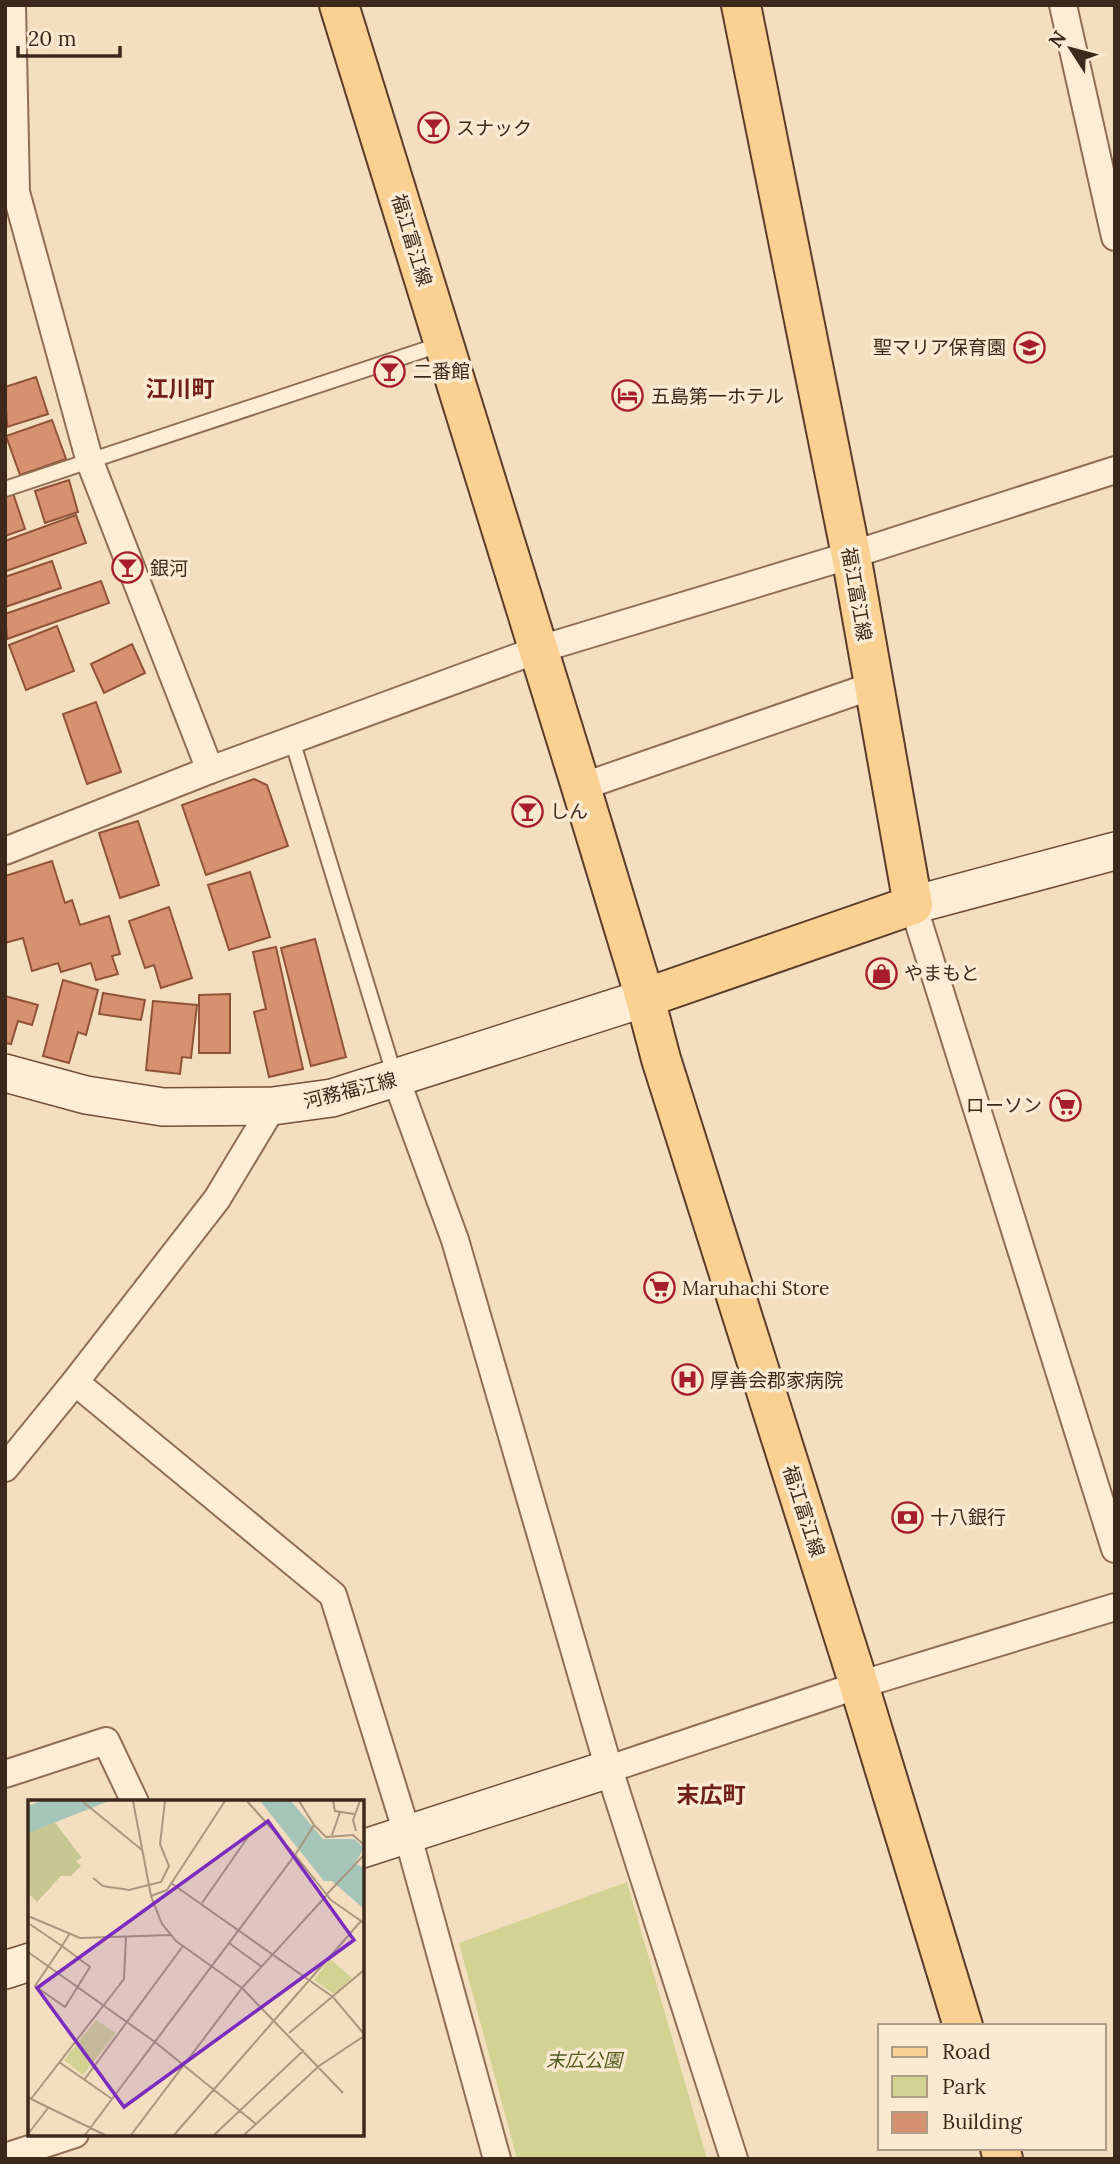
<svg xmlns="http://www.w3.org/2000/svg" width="1120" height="2164" font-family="Lora,'Noto Sans JP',serif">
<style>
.green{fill:#d2d393}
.building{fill:#d69171;stroke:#915338;stroke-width:2}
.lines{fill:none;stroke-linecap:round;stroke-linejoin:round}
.lane-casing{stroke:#8f6e55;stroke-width:18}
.street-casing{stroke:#8f6e55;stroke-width:30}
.secondary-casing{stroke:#714f39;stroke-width:40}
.primary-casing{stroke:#5c3d2a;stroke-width:42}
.lane{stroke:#fdedd5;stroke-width:14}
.street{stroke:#fdedd5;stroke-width:26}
.secondary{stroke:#fdedd5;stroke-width:37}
.primary{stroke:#fbd093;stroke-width:38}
.labels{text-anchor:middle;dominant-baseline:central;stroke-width:7;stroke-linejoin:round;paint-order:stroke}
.poi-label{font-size:19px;fill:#3d281c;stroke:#faead1;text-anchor:start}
.street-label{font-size:19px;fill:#3d281c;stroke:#faead1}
.park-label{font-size:19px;font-style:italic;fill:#535c20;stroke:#faead1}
.quarter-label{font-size:23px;font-weight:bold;fill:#6f1f16;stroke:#faead1}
.inset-road{fill:none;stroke:#aa967e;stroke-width:2}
.view{fill:#7b2cbf;fill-opacity:0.15;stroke:#7b2cbf;stroke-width:3.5}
.inset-edge{fill:none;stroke:#3d281c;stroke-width:3.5}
</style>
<rect width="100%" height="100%" fill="#f3dfc0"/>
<!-- green -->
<path class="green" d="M627,1882L707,2159H517L459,1943Z"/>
<!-- building -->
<g class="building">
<path d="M36,377L48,414L7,427L5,387Z"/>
<path d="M52,420L66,459L20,475L6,436Z"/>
<path d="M69,480L78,512L45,523L35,491Z"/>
<path d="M13,493L25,529L5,536V495Z"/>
<path d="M76,515L86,543L6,571L5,541Z"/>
<path d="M52,561L61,588L5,607V577Z"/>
<path d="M101,581L109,603L7,639L5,614Z"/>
<path d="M57,626L74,671L26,690L9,645Z"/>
<path d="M132,644L145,673L104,693L91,664Z"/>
<path d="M96,702L121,772L87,784L63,714Z"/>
<path d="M254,779L267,785L288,846L206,875L182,805Z"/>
<path d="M138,821L159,885L120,898L99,833Z"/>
<path d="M52,861L65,903L72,900L80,925L109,916L120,954L112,956L118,974L96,980L91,963L61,972L58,963L32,971L23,938L5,943V876Z"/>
<path d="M250,872L270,937L229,950L208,885Z"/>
<path d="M169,907L192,978L161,988L154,965L145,968L129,921Z"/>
<path d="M315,939L346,1057L311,1066L281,948Z"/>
<path d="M276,947L303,1069L269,1077L254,1012L266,1009L253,952Z"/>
<path d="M63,980L98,990L86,1035L78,1032L69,1063L43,1056Z"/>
<path d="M103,993L145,1000L141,1020L99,1014Z"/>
<path d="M230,994V1053H199V995Z"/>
<path d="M5,996L38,1005L32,1025L18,1021L11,1044L5,1043Z"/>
<path d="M153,1001L197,1005L191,1058L182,1057L180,1074L146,1070Z"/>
</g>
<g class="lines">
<defs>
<g id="lane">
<path d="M5,489L442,344"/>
<path d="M292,740L395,1077"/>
</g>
<g id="street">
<path d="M12,5L16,192L90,462L210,770"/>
<path d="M1063,5L1115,237"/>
<path d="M581,787L872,686"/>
<path d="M5,851L210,770L537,650L851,555L1115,470"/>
<path d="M913,905L1115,1549"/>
<path d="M396,1079L455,1240L609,1769L734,2159"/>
<path d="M75,1382L333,1595L407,1833L497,2159"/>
<path d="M5,1468L75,1382L217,1199L273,1106"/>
<path d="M609,1769L859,1685L1115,1607"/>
<path d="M5,1774L106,1741L135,1802"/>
<path d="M5,2157L75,2134"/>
</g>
<g id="secondary">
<path d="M913,905L1115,851"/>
<path d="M5,1073L86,1095L163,1107L273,1106L332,1098L645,998"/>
<path d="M362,1849L609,1769"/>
<path d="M5,1970L30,1962"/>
</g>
<g id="primary">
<path d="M339,5L581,787L645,998L661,1059L859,1685L963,2026"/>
<path d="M645,998L913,905L851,555L741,5"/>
<path d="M1000,2148L1003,2159"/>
</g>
</defs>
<!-- lane casing -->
<use href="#lane" class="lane-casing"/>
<!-- street casing -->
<use href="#street" class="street-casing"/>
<!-- secondary casing -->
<use href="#secondary" class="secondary-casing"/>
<!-- primary casing -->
<use href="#primary" class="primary-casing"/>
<!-- lane -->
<use href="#lane" class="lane"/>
<!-- street -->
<use href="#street" class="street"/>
<!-- secondary -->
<use href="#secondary" class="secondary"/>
<!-- primary -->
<use href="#primary" class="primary"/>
</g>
<!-- icons -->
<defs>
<symbol id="bar-ring" viewBox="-11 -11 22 22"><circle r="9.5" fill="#faead1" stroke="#a61e2c" stroke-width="1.5"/><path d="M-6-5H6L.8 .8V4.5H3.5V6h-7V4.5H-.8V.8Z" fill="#a61e2c"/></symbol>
<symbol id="school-ring" viewBox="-11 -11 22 22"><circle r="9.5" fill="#faead1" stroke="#a61e2c" stroke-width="1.5"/><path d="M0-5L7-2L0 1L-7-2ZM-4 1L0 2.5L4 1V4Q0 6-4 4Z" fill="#a61e2c"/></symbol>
<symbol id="hotel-ring" viewBox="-11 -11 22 22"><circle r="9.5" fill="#faead1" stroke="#a61e2c" stroke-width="1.5"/><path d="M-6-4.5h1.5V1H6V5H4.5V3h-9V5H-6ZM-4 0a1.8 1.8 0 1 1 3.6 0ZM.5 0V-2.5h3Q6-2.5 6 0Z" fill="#a61e2c"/></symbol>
<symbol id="shop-ring" viewBox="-11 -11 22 22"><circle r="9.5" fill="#faead1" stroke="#a61e2c" stroke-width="1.5"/><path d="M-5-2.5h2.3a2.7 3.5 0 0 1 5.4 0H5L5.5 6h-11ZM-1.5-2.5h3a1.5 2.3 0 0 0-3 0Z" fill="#a61e2c"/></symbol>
<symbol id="supermarket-ring" viewBox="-11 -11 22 22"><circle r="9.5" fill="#faead1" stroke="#a61e2c" stroke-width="1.5"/><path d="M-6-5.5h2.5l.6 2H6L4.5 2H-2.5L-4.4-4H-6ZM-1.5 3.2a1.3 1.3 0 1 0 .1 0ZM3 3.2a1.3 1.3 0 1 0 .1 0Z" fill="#a61e2c"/></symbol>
<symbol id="hospital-ring" viewBox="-11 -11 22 22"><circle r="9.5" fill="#faead1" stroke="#a61e2c" stroke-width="1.5"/><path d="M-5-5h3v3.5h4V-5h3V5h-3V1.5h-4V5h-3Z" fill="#a61e2c"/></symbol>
<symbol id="bank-ring" viewBox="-11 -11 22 22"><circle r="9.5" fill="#faead1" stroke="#a61e2c" stroke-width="1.5"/><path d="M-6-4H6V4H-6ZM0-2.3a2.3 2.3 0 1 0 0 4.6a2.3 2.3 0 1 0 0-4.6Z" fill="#a61e2c"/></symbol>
</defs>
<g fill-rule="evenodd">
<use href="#bar-ring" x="416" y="110" width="35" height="35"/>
<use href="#school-ring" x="1012" y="330" width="35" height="35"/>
<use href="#bar-ring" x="372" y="354" width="35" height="35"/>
<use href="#hotel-ring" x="610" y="378" width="35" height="35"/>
<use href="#bar-ring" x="110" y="550" width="35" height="35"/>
<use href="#bar-ring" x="510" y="794" width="35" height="35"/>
<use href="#shop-ring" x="864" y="956" width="35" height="35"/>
<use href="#supermarket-ring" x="1048" y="1088" width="35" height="35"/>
<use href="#supermarket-ring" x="642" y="1270" width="35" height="35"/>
<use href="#hospital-ring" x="670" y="1362" width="35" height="35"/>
<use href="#bank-ring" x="890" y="1500" width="35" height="35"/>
</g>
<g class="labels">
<!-- poi labels -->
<g class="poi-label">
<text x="456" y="128">スナック</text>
<text x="1006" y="347" text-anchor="end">聖マリア保育園</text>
<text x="413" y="371">二番館</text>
<text x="651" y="396">五島第一ホテル</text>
<text x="150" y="568">銀河</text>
<text x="550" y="811">しん</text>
<text x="904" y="973">やまもと</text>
<text x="1042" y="1105" text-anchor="end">ローソン</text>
<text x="682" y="1288">Maruhachi Store</text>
<text x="710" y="1380">厚善会郡家病院</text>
<text x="930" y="1517">十八銀行</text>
</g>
<!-- street labels -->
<g class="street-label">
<text transform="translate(412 240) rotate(73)">福江富江線</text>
<text transform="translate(857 594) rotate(80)">福江富江線</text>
<text transform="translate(350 1090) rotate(-14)">河務福江線</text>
<text transform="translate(804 1511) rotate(72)">福江富江線</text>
</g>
<!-- park labels -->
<g class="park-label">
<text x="584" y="2060">末広公園</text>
</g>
<!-- quarter labels -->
<g class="quarter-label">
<text x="180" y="388">江川町</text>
<text x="711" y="1794">末広町</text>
</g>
</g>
<!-- overview -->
<g transform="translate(28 1800)">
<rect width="336" height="336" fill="#f3dfc0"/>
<path d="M302,159L324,178L306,194L286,180ZM68,220L88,233L55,275L36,260Z" fill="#d2d393"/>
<path d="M26,21L54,58L48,61L53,66L43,76H33L9,102L0,93V33Z" fill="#c6c793"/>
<path d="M13,1H81L0,33V6ZM232,1H263L295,39H326L336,48L327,63L336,68V109L304,81H296Z" fill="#a4c5b8"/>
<path class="inset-road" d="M54,1L114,50M105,1L123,96L134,124L148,141L214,188L299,95M219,1L267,55M305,1L307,11L326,14M286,25L298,37L325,35L336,45M328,31L325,20L332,1M304,35L312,12M267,55L286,25L271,1M65,78L75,86L101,90L133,82L141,66L132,44L137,1M143,83L305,197L336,234M299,94L336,55M123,96L139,90L197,1M174,103L220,37L241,21M0,116L52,138L143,135M0,123L34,146L62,167L37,207L7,186L34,146L42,133M201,143L234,167M0,152L127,242L228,324M261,233L336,170M31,262L84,299M56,280L155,146M1,298L77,335M3,299L96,179L98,136M0,334L20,308M57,335L267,55L303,100L336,123M103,335L214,188L315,293M146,335L333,121M186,335L276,250M216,335L291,266L336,236"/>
<path class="view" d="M240,21L326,140L96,307L9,188Z"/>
<rect width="336" height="336" class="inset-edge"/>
</g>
<!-- border -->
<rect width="1120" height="2164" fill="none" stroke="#3d281c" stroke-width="14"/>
<!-- legend -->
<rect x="878" y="2024" width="228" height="126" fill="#faead1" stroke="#ae9c89" stroke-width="2"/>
<rect x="892" y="2047" width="35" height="10" fill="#fbd093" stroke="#ae9c89" stroke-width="2"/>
<text x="942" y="2059" font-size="21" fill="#3d281c">Road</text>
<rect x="892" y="2076" width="35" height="21" fill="#d2d393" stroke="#ae9c89" stroke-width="2"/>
<text x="942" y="2094" font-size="21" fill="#3d281c">Park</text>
<rect x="892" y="2112" width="35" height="21" fill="#d69171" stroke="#ae9c89" stroke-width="2"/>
<text x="942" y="2129" font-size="21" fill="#3d281c">Building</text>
<!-- north arrow -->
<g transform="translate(1071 49) rotate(306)" stroke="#faead1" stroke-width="5" paint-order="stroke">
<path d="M0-5L12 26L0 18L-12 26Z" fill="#3d281c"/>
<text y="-10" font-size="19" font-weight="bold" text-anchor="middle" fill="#3d281c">N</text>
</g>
<!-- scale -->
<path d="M18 46v10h102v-10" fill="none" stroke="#3d281c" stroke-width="3.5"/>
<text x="28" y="46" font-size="21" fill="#3d281c" stroke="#faead1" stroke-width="5" paint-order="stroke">20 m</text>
</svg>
